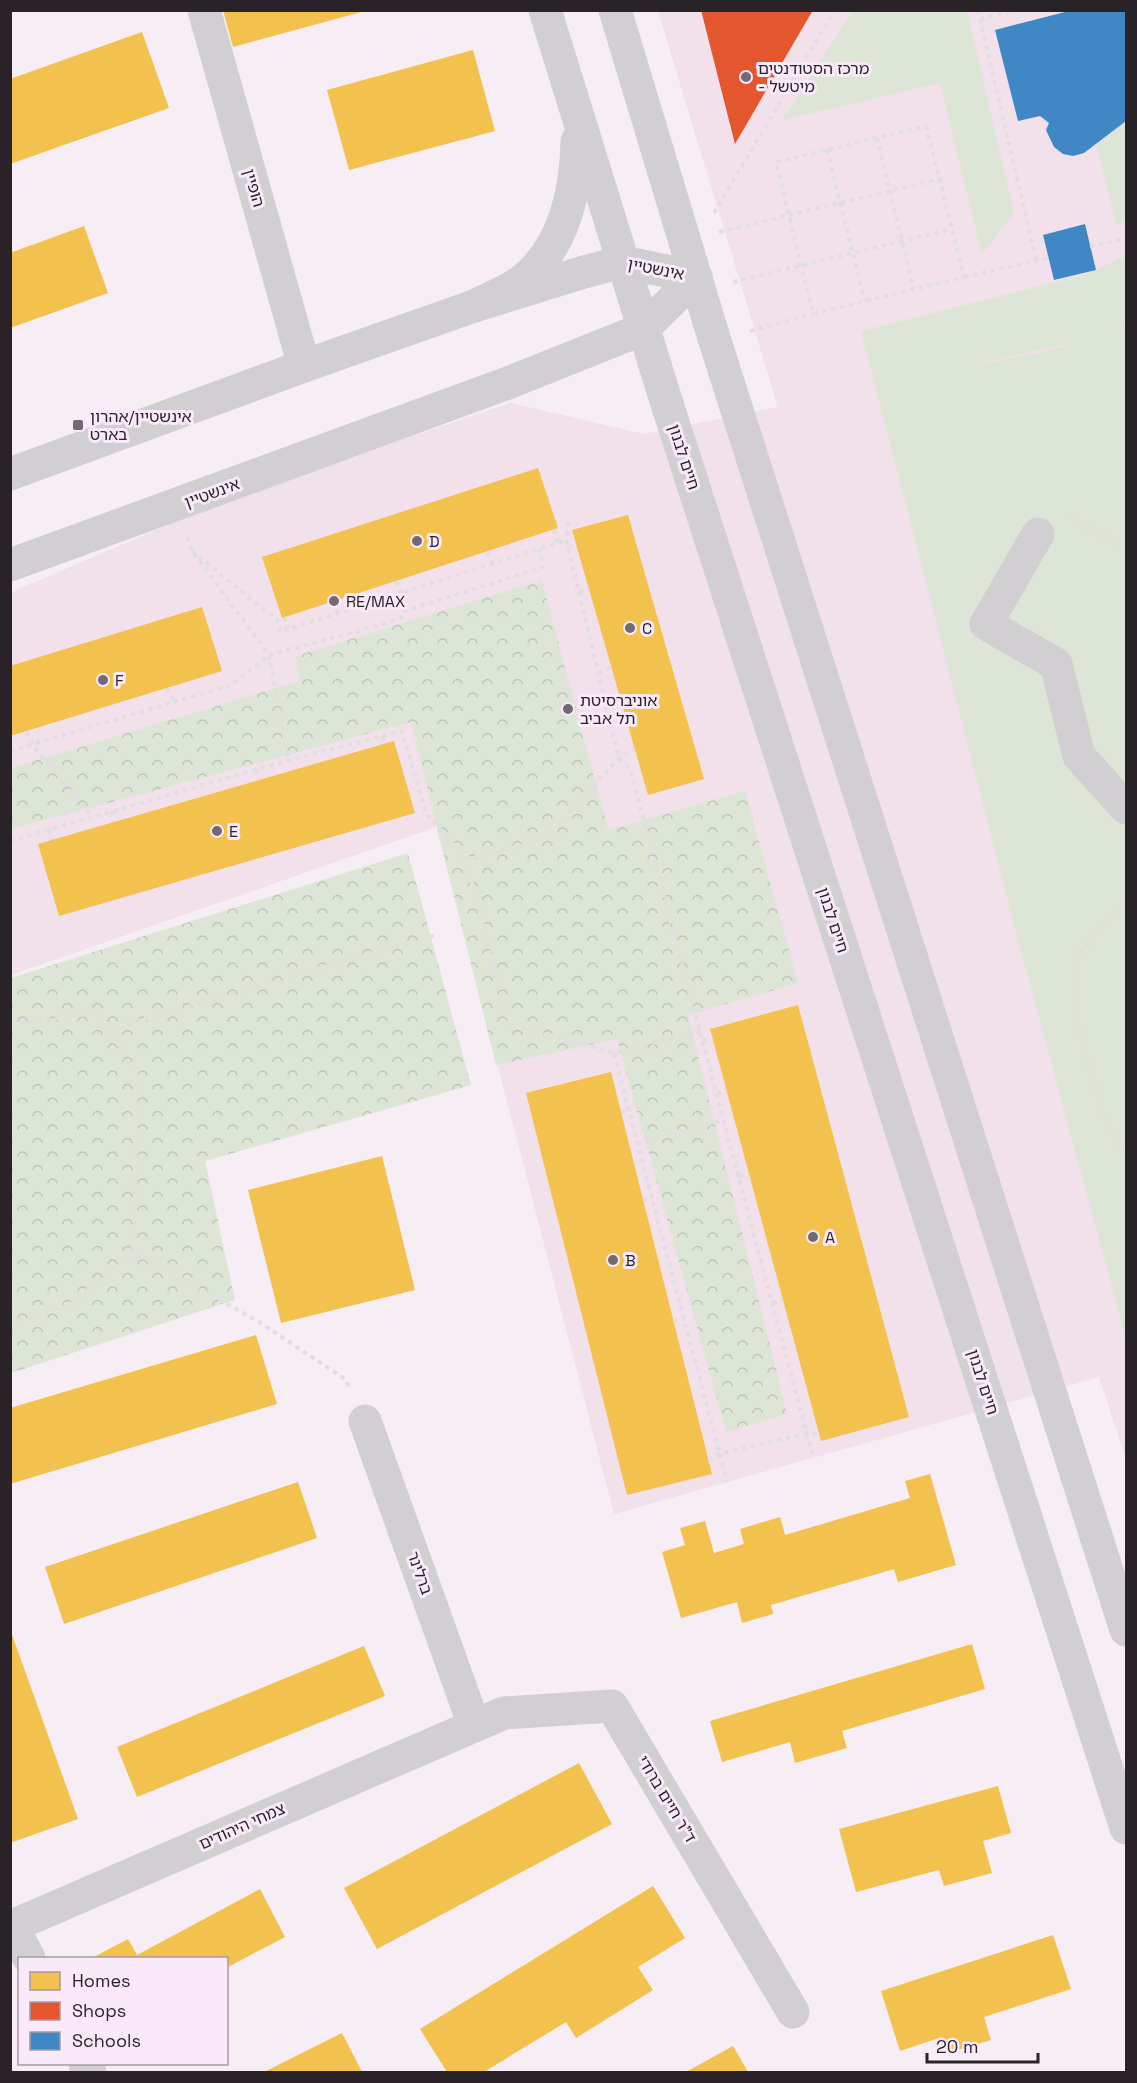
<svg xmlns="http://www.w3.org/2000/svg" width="1137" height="2083" font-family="'Space Grotesk','Noto Sans Hebrew',sans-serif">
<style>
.education{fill:#f2e0ea}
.green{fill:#dde6d6;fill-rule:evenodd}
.forest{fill:url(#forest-crowns)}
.homes{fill:#f2c14e}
.shops{fill:#e4572e}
.schools{fill:#3f88c5}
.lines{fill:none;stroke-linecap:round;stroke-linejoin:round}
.path{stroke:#e0dee0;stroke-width:4;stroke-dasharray:4.5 4.5;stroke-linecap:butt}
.minor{stroke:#d1cfd1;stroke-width:33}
.tertiary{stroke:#d1cfd1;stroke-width:33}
.secondary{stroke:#d1cfd1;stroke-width:33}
.poi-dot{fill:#716a70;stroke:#fae9f8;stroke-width:2}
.labels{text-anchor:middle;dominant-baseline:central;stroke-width:6;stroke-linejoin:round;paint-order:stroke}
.poi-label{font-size:16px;fill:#292328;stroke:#fae9f8;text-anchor:start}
.street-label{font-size:16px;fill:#292328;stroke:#fae9f8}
</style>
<defs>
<pattern id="forest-crowns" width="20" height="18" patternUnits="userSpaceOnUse" patternTransform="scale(1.5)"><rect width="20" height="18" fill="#dde6d6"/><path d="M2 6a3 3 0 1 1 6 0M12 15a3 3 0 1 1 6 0" fill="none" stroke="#bec5b8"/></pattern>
</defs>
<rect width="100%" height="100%" fill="#f6edf5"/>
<!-- education -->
<path class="education" d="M658,11H1126V1459L1099,1377L614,1514L436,827L11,975L10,593L244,492L511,403L644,434L778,407Z"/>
<!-- green -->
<g class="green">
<path d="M853,11H967L1014,213L982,254L940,83L782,120Z"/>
<path d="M1126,121V222L1116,224L1096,143Z"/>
<path d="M1126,256V1339L1018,940L861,331L1083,275ZM1077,342L1047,351L981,364V363Z"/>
</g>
<!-- forest -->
<g class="forest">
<path d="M542,580L608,830L745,791L798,983L688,1015L787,1414L726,1432L617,1039L496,1065L411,722L11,829V768L299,681L296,656Z"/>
<path d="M408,853L471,1085L205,1161L235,1300L11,1373V978Z"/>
</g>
<!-- homes -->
<g class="homes">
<path d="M223,10H365V11L233,47Z"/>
<path d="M142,32L169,108L10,164V79Z"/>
<path d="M473,50L495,131L349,170L327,90Z"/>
<path d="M84,226L108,293L10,328V253Z"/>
<path d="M538,468L558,528L282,618L262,557Z"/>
<path d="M628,515L704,779L648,795L572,530Z"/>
<path d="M202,607L222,671L10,736V666Z"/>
<path d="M394,741L415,813L59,916L38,844Z"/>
<path d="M798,1005L909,1417L821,1441L710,1029Z"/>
<path d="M611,1072L712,1474L627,1495L526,1093Z"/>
<path d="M382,1156L415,1290L281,1323L248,1190Z"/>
<path d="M256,1335L277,1404L10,1484V1408Z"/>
<path d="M930,1474L956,1565L898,1582L894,1569L771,1605L773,1614L742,1623L737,1602L681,1618L662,1552L685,1545L680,1528L705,1521L714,1553L744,1544L740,1529L780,1517L785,1535L910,1498L905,1481Z"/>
<path d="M298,1482L317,1538L64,1624L45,1567Z"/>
<path d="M10,1629L78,1819L10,1843Z"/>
<path d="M972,1644L985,1689L842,1731L847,1748L795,1763L790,1742L722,1762L710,1721Z"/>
<path d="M364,1646L385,1696L137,1797L117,1747Z"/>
<path d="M579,1763L612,1824L377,1949L344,1888Z"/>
<path d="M998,1786L1011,1833L983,1841L992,1873L944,1886L939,1870L856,1892L839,1829Z"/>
<path d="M653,1886L685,1938L638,1967L653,1990L576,2038L566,2022L484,2072H447L420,2029Z"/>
<path d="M260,1889L285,1937L226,1968V1958H92L128,1939L137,1955Z"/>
<path d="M1053,1935L1071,1989L984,2017L991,2040L948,2053L942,2037L900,2051L881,1991Z"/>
<path d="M342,2033L362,2072H264Z"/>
<path d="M733,2046L748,2072H686Z"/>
</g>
<!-- shops -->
<path class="shops" d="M701,10H813L735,144Z"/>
<!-- schools -->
<g class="schools">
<path d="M1073,10H1126V121L1084,153L1073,156L1063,154L1054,147L1046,130L1049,123L1040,116L1018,121L995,30Z"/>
<path d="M1085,224L1096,270L1054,280L1043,235Z"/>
</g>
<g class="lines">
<!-- path -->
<g class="path">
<path d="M978,10L1036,260"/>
<path d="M980,19L1013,10"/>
<path d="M926,126L964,277L813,314L776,162Z"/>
<path d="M877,138L914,290"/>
<path d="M827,150L865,301"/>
<path d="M714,213L835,10"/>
<path d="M719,232L939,179"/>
<path d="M1090,247L1126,238"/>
<path d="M964,277L1048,258"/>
<path d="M733,282L951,229"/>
<path d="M1120,324L1126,322"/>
<path d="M750,331L813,314"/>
<path d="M1069,517L1126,546"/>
<path d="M569,522L566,540L619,758L630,769L813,1457"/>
<path d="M554,530L558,543"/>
<path d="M187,537L192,551L269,655L289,760"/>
<path d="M568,547L576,545"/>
<path d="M192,551L277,620L280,632L566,540"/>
<path d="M488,552L492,564"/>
<path d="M396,581L401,593"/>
<path d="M579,592L589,589"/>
<path d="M334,601L338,614"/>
<path d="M401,602L404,611"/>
<path d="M284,617L288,629"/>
<path d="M598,673L611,667"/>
<path d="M167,688L174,702"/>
<path d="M27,732L32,744L92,817"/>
<path d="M383,736L384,744"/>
<path d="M10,751L231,685L269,655L387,623L401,618L404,611L538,569L543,567L540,549"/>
<path d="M257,769L259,780"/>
<path d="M112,811L114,822"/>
<path d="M50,829L51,840"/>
<path d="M10,841L289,760L402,731L426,813L466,859L508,1024L614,1053L700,1031"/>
<path d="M466,859L545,840L619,758L634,749"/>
<path d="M1126,903L1074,958L1075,1017L1108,1130L1126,1149"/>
<path d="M10,1023L98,1013L141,1080L132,1252"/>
<path d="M111,1033L137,1021L436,935"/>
<path d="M703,1041L713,1038"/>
<path d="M614,1054L727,1482"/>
<path d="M717,1094L726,1089"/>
<path d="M621,1112L628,1109"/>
<path d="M637,1144L723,1120"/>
<path d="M739,1177L749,1173"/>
<path d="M643,1200L652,1198"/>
<path d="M772,1302L783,1300"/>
<path d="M673,1321L684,1319"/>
<path d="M10,1322L69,1306L132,1252L256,1320L345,1379L351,1390"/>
<path d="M708,1460L719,1454L807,1433L819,1434"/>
</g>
<!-- minor -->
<g class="minor">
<path d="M204,10L304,366"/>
<path d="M1038,534L986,624L1056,664L1079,756L1126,808"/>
<path d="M365,1421L474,1725"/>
<path d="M12,1926L29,1958"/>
<path d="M10,1927L504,1713L612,1706L793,2012"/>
<path d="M85,2064L90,2072"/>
</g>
<!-- tertiary -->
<g class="tertiary">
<path d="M10,474L304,366L474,306L584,272L622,262L696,277"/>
<path d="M10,565L508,383L643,329L696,277"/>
</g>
<!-- secondary -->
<g class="secondary">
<path d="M545,10L668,407L1126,1828"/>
<path d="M615,10L714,338L1126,1630"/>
<path d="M474,306C490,298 509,291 523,280C565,246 576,191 577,141"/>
</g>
</g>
<!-- markers -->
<g class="poi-dot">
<circle cx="746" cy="77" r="6"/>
<rect x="72" y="419" width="12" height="12" rx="3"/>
<circle cx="417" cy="541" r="6"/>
<circle cx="334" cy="601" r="6"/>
<circle cx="630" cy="628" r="6"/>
<circle cx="103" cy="680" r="6"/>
<circle cx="568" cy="709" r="6"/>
<circle cx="217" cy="831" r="6"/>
<circle cx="813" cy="1237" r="6"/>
<circle cx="613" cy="1260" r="6"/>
</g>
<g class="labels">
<!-- poi labels -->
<g class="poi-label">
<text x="758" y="68">מרכז הסטודנטים<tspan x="758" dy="18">- מיטשל</tspan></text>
<text x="90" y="416">אינשטיין/אהרון<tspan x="90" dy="18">בארט</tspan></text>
<text x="429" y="541">D</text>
<text x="346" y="601">RE/MAX</text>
<text x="642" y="628">C</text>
<text x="115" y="680">F</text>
<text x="580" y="700">אוניברסיטת<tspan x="580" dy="18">תל אביב</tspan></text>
<text x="229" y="831">E</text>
<text x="825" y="1237">A</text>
<text x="625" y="1260">B</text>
</g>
<!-- street labels -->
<g class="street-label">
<text transform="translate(254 188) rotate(74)">הופיין</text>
<text transform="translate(656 269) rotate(11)">אינשטיין</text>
<text transform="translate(684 457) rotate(72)">חיים לבנון</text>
<text transform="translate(212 493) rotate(-20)">אינשטיין</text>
<text transform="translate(833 920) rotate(72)">חיים לבנון</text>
<text transform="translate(983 1382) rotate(72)">חיים לבנון</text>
<text transform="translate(420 1573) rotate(70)">ברלינר</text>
<text transform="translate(667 1799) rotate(59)">ד"ר חיים ברודי</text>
<text transform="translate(242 1826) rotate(-24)">צמחי היהודים</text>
</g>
</g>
<!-- border -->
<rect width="1137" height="2083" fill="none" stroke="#292328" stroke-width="24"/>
<!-- legend -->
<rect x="18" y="1957" width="210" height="108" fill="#fae9f8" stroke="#a69aa5" stroke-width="1.5"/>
<rect x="30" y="1972" width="30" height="18" fill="#f2c14e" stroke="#a69aa5" stroke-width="1.5"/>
<text x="72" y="1987" font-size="18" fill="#292328">Homes</text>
<rect x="30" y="2002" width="30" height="18" fill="#e4572e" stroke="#a69aa5" stroke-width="1.5"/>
<text x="72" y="2017" font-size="18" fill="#292328">Shops</text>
<rect x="30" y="2032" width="30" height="18" fill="#3f88c5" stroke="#a69aa5" stroke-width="1.5"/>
<text x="72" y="2047" font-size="18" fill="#292328">Schools</text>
<!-- scale -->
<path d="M927 2053v9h111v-9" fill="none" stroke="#292328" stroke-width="3"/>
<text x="936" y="2053" font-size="18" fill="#292328" stroke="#fae9f8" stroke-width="4.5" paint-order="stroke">20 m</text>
</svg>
